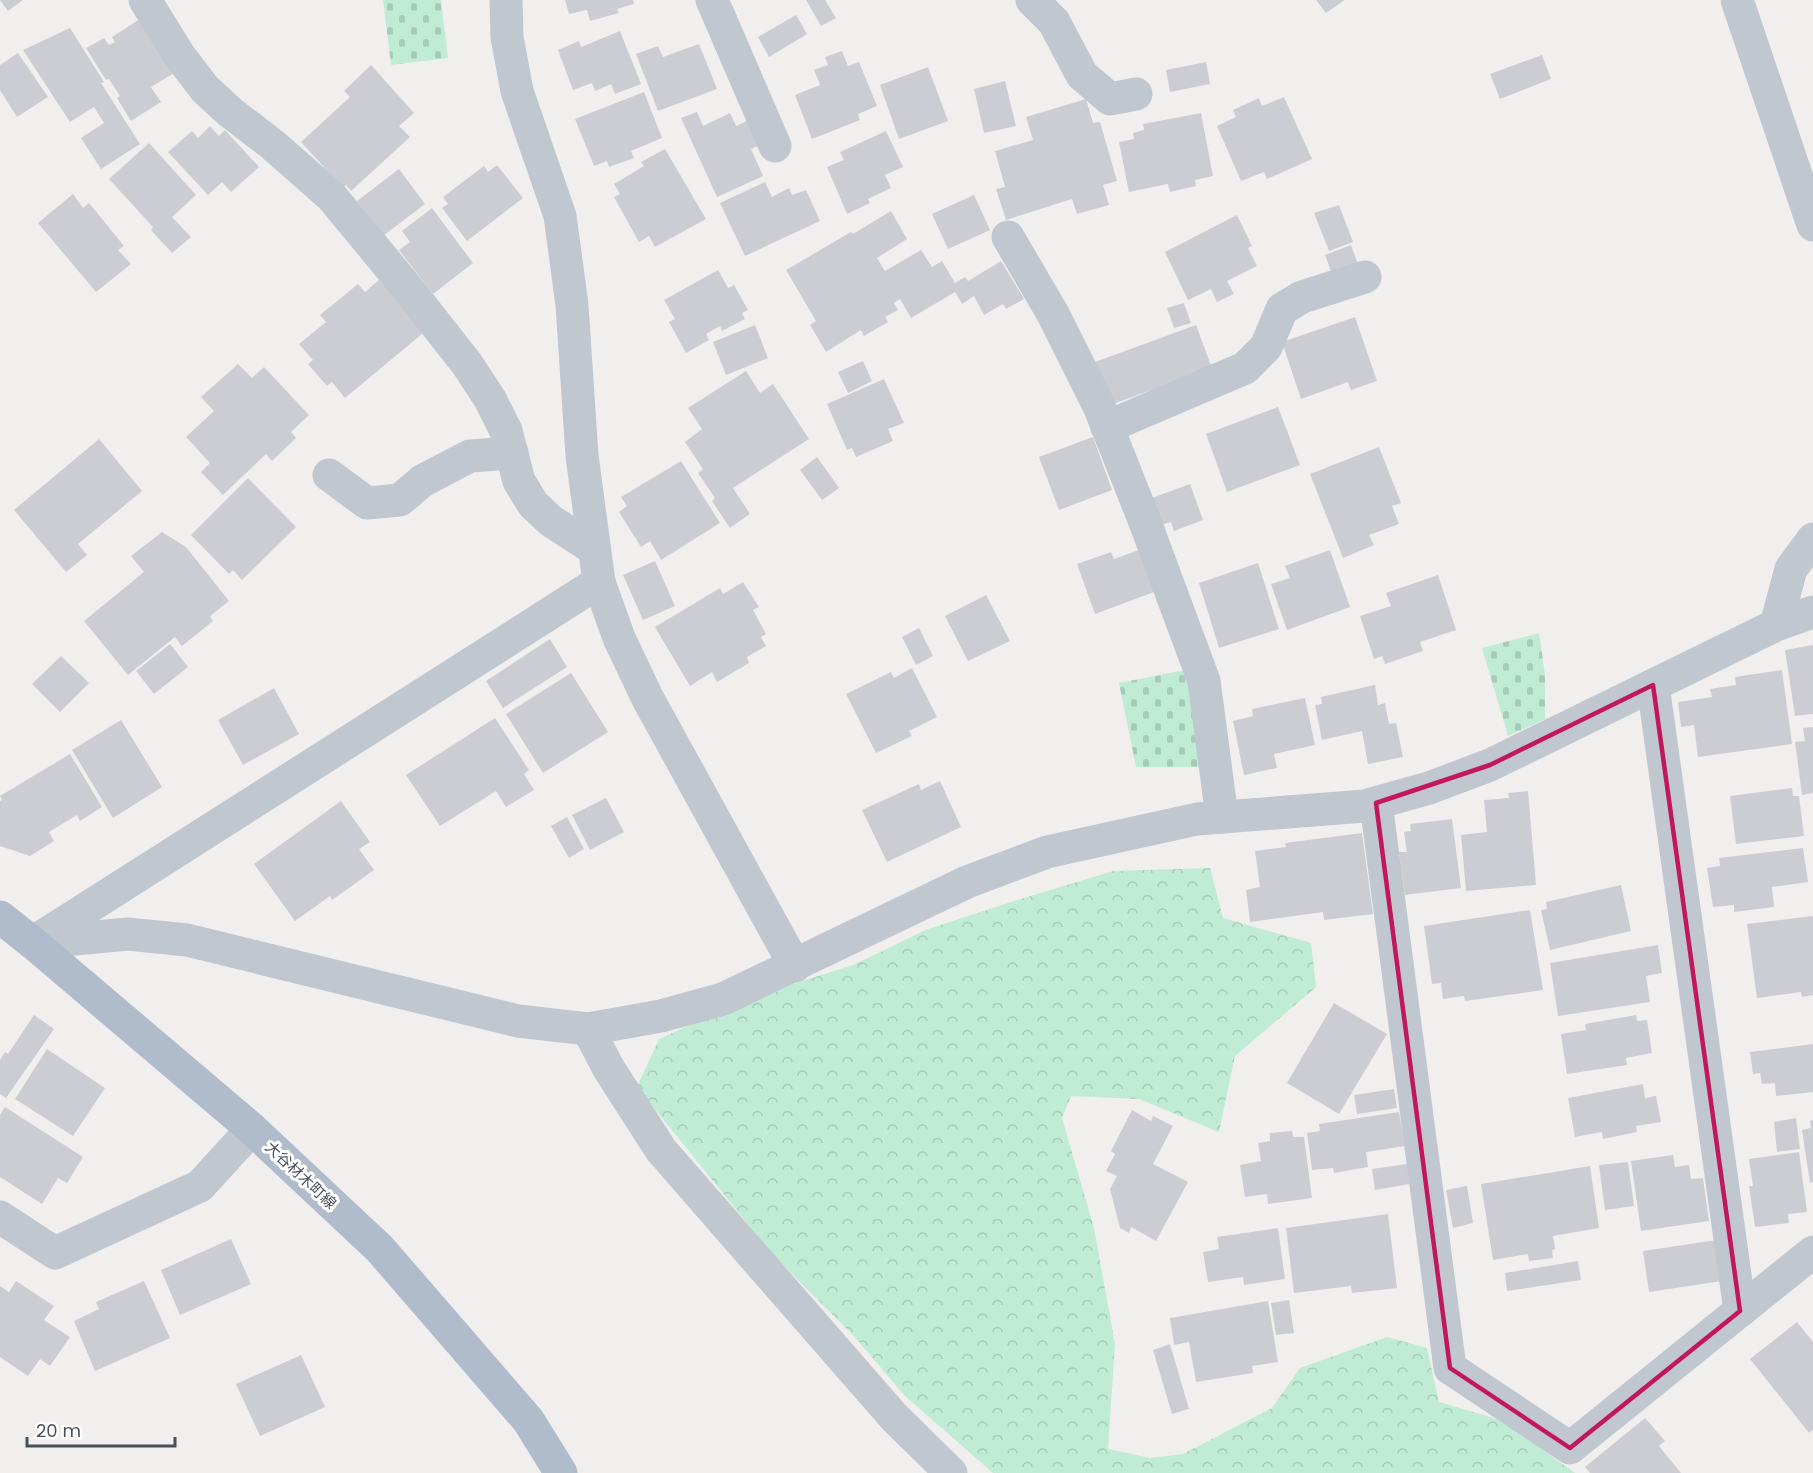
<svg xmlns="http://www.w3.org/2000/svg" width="1813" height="1473" font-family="Poppins,'Noto Sans JP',sans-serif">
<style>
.forest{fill:url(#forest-crowns)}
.cemetery{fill:url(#cemetery-stones)}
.building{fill:#cccdd3}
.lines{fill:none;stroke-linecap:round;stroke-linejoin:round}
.minor{stroke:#c0c7cf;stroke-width:33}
.major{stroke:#b0bbcb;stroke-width:33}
.marked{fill:none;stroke:#c2185b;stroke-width:4.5;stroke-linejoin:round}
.labels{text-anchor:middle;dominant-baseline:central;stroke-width:6;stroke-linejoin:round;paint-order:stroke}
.street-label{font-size:15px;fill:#48505a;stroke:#fff}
</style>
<defs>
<pattern id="forest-crowns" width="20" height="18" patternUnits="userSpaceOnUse" patternTransform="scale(1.5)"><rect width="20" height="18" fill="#c0ebd5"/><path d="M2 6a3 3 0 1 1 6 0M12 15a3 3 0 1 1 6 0" fill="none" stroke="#a6cbb9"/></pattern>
<pattern id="cemetery-stones" width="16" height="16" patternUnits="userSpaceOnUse" patternTransform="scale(1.5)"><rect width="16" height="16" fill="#c0ebd5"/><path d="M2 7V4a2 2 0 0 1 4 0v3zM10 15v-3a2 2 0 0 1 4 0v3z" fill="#a6cbb9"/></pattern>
</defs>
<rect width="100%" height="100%" fill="#f1efee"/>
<!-- forest -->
<path class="forest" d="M1210,868L1223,918L1311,943L1316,987L1235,1056L1219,1132L1139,1099L1071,1096L1062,1118L1094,1228L1115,1344L1108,1449L1150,1458L1183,1454L1272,1408L1300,1368L1387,1337L1427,1348L1439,1402L1501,1420L1575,1473H993L906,1397L852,1334L772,1254L637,1087L659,1039L710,1016L780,988L853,965L928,929L1011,902L1113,871Z"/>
<!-- cemetery -->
<g class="cemetery">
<path d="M383,0H441L448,58L391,65Z"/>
<path d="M1539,633L1545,675V719L1508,736L1482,648Z"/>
<path d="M1185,670L1204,767H1136L1119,683Z"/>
</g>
<!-- building -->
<g class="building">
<path d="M0,0H23L8,11Z"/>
<path d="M565,0H633L634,4L617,9L619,13L590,21L587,10L569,14Z"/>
<path d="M806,0H825L836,18L821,26Z"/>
<path d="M1316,0H1345L1326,13Z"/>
<path d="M796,15L807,34L769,57L758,37Z"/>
<path d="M140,19L174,73L151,87L161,102L131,121L117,98L120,96L109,79L106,80L86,48L104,38L109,45L115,42L112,37Z"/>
<path d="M70,28L104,82L101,83L140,144L101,169L81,138L104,123L94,107L70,122L23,50Z"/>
<path d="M620,31L641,84L615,94L611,84L595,91L592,83L573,90L558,50L579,41L581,47Z"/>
<path d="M699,44L717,89L658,111L636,54L658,46L663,57Z"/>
<path d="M842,51L848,66L859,62L877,106L858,114L860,120L812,139L795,95L820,85L814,70L828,65L825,57Z"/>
<path d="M18,53L48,97L17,117L0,90V65Z"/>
<path d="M1542,55L1551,79L1500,99L1490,74Z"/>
<path d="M1206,62L1210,84L1170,92L1166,70Z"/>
<path d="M371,65L414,113L399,126L410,137L351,191L346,185L343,188L301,142L350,97L344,91Z"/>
<path d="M928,67L948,121L899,139L880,85Z"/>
<path d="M1005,81L1016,126L984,133L974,89Z"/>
<path d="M644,92L662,138L631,151L634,158L609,167L607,161L594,166L575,119Z"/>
<path d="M1284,97L1312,159L1267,179L1264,172L1241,181L1217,126L1236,117L1233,110L1259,98L1262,106Z"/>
<path d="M1086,99L1093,123L1100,122L1117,181L1103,185L1109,205L1077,214L1072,199L1006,220L996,189L1005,187L995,151L1033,140L1026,117Z"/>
<path d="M697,112L703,126L730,113L736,126L747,121L758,146L751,149L763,176L717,197L681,118Z"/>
<path d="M1201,113L1213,176L1195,180L1196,186L1170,192L1168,184L1129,192L1119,142L1134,139L1133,133L1144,130L1143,124Z"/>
<path d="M210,126L219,136L225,130L259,167L231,192L222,182L208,195L168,152L192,131L198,138Z"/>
<path d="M886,131L903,167L885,175L891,188L868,199L870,203L847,214L827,167L844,160L840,152Z"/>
<path d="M149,143L196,195L172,217L191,237L172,253L151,230L153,227L109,179Z"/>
<path d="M665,149L706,219L655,247L649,236L639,242L614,197L620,194L614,184L644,166L641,162Z"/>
<path d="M497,165L523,198L467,241L442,208L448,204L443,197L484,166L488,172Z"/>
<path d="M399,169L425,204L383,236L357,201Z"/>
<path d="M765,182L772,197L789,188L792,195L806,190L820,221L745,256L720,203Z"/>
<path d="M73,194L83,208L89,203L124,246L118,250L131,264L96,292L38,223Z"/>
<path d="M974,195L990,230L948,249L932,214Z"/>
<path d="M1339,205L1353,242L1329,251L1314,213Z"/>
<path d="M432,208L473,263L433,294L399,250L410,242L402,231Z"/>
<path d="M891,211L907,239L877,258L885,271L921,250L932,267L942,261L955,283L965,277L968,281L1001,261L1024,299L1006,309L1003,304L984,315L974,296L962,304L955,292L911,318L900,299L894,303L898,310L885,317L888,322L864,336L861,330L826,352L810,325L816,321L786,270L851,232L853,234Z"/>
<path d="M1237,215L1252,246L1248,248L1257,266L1227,281L1234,294L1217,302L1211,289L1188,300L1165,252Z"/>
<path d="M1351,245L1358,264L1332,274L1325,255Z"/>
<path d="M718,270L728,288L734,285L748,310L742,313L745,319L722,331L720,326L706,334L709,340L686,353L669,322L675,319L664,300Z"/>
<path d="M379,280L428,329L345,398L332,382L327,386L308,364L313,360L299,344L326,322L320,315L358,284L365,292Z"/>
<path d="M1184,303L1191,323L1174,328L1167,308Z"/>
<path d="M1355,317L1377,381L1351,390L1348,382L1301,399L1282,342Z"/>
<path d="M755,325L768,358L726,375L713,342Z"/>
<path d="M1196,325L1212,368L1110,405L1095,362Z"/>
<path d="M863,361L872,381L848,393L838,372Z"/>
<path d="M238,364L252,378L264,367L309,415L291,432L296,438L272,461L266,454L223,495L201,472L210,463L186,437L214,411L201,397Z"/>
<path d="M746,371L760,393L773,384L809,439L733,488L750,514L730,528L712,501L715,498L698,473L703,469L685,442L702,429L688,408Z"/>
<path d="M884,379L904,423L888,429L893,441L856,457L852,448L847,450L827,404Z"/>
<path d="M1278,407L1300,465L1227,492L1206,434Z"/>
<path d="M1093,437L1112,490L1059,510L1039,457Z"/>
<path d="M99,439L142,491L78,544L87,555L66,572L14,510Z"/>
<path d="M1379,447L1401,503L1392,506L1399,524L1369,535L1374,545L1343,558L1310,474Z"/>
<path d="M817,457L839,488L822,500L800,470Z"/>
<path d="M681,461L720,523L661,560L650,541L641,547L619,512L627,506L621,497Z"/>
<path d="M248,478L296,527L242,580L233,570L229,574L191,535Z"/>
<path d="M1190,484L1203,520L1174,531L1171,522L1161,525L1152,498Z"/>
<path d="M162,532L186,547L229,601L210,616L213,621L182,646L175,637L128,675L84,621L144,572L131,556Z"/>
<path d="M1139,550L1154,592L1095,614L1077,564L1111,552L1114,559Z"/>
<path d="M1330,550L1350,607L1287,630L1271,584L1290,578L1285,566Z"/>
<path d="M655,561L675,606L643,620L623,575Z"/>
<path d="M1258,563L1279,629L1219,648L1199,583Z"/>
<path d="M1438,575L1456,630L1420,642L1423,651L1385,664L1382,656L1374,659L1360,616L1391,606L1386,593Z"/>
<path d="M743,582L759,607L753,610L766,634L761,637L766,646L747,657L749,663L717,682L712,672L690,686L655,627L720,588L723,594Z"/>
<path d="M986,595L1010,641L968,661L945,616Z"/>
<path d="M919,628L933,656L916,665L902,637Z"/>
<path d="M550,639L567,667L503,708L486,681Z"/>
<path d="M170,644L188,667L154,694L136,671Z"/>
<path d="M1813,645V714L1795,716L1785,650Z"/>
<path d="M61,656L89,683L60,712L32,684Z"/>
<path d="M912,668L937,717L909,731L912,736L876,753L846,694L891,672L894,678Z"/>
<path d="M1782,670L1792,744L1698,757L1694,725L1681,727L1678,702L1712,697L1710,689L1736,685L1735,677Z"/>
<path d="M571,673L608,732L543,773L506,714Z"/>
<path d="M1375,685L1378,705L1385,703L1389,724L1396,723L1403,757L1368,764L1362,731L1322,740L1315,705L1322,704L1321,697Z"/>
<path d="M274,688L299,734L243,765L218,720Z"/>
<path d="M1305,698L1315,745L1274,754L1277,768L1244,775L1233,721L1253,716L1252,709Z"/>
<path d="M495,718L529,770L524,774L534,790L506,807L496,791L440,826L406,775Z"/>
<path d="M121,720L162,787L113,818L72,750Z"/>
<path d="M1813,727V793L1802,795L1795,742L1805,741L1803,728Z"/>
<path d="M70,754L102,807L80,821L77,815L49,832L54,841L30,856L0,846V801L2,800L0,796Z"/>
<path d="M940,781L961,827L887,862L862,810L919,784L921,790Z"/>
<path d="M1792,788L1793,796H1799L1804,836L1736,844L1730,796Z"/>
<path d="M1528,791L1536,885L1466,891L1461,835L1487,832L1484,800L1509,798L1508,793Z"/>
<path d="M606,798L624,832L590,850L572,815Z"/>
<path d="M341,801L370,842L359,849L374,870L332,900L330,896L295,921L254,864Z"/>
<path d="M567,817L584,849L569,858L551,826Z"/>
<path d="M1452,819L1461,888L1405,895L1399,852H1407L1404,832L1411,831L1410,824Z"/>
<path d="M1362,833L1373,914L1324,920L1323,912L1250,922L1246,890L1260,887L1255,851L1286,847L1285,843Z"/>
<path d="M1803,848L1808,882L1772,887L1774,907L1734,912V905L1713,907L1707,868L1720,866L1719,858Z"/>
<path d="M1621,885L1631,931L1550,950L1541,910L1547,909L1546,902Z"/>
<path d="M1530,910L1543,990L1465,1001L1464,996L1443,999L1441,983L1432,984L1424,926Z"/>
<path d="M1813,916V995L1802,997L1801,992L1757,998L1747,924Z"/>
<path d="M1658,945L1662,973L1646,976L1650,1002L1558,1016L1550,963Z"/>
<path d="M1334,1003L1387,1034L1339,1114L1287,1083Z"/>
<path d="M34,1015L54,1029L6,1098L0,1094V1060L5,1052L8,1054Z"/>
<path d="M1636,1015L1637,1021L1647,1020L1652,1053L1626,1058L1627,1065L1567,1074L1561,1034L1586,1030L1585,1024Z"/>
<path d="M1813,1044V1092L1776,1096L1775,1083L1762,1084L1760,1073L1753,1074L1750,1052Z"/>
<path d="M47,1049L105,1088L73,1136L15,1099Z"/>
<path d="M1643,1084L1645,1098L1656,1096L1661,1122L1636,1126L1637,1132L1603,1139L1602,1132L1575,1137L1568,1098Z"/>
<path d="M1394,1089L1397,1108L1357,1114L1354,1095Z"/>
<path d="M5,1107L83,1157L67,1183L58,1178L42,1204L0,1177V1115Z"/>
<path d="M1132,1110L1151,1121L1153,1116L1173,1126L1153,1164L1188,1182L1156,1241L1131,1227L1129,1233L1120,1228L1110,1189L1117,1176L1106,1171L1115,1154L1111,1151Z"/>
<path d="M1399,1112L1405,1146L1366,1152L1368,1167L1334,1173L1333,1168L1312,1170L1307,1133L1320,1131L1319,1124Z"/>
<path d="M1796,1118L1800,1149L1777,1152L1774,1122Z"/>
<path d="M1813,1120V1182L1810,1183L1802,1130L1811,1128L1810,1121Z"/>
<path d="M1292,1131L1293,1137H1304L1312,1198L1268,1204L1267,1194L1245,1197L1240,1165L1261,1161L1258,1143L1270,1141V1133Z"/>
<path d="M1799,1152L1807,1212L1788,1214L1789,1223L1755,1227L1749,1186H1753L1749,1159Z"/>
<path d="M1673,1155L1675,1167L1689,1165L1691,1179L1703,1178L1709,1221L1641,1231L1631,1161Z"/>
<path d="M1628,1162L1634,1206L1605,1210L1599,1165Z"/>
<path d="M1407,1164L1410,1184L1375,1190L1372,1169Z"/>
<path d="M1590,1166L1599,1228L1553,1236L1555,1249L1552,1250L1553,1258L1529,1261L1528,1254L1493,1260L1481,1184Z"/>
<path d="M1467,1186L1473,1223L1453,1228L1446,1190Z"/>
<path d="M1388,1214L1397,1288L1352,1293L1351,1286L1294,1293L1286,1228Z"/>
<path d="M1278,1228L1285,1279L1244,1285L1243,1277L1208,1282L1203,1252L1219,1249L1217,1237Z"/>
<path d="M231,1239L251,1284L180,1315L161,1270Z"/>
<path d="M1717,1240L1722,1281L1649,1292L1643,1251Z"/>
<path d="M1578,1261L1581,1280L1507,1291L1505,1273Z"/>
<path d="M16,1281L54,1306L44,1320L70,1337L50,1366L40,1359L28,1376L0,1357V1286L9,1292Z"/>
<path d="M144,1281L170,1338L95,1371L74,1321L99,1309L96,1302Z"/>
<path d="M1289,1300L1294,1333L1276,1335L1271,1303Z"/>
<path d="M1268,1301L1278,1362L1252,1366L1253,1373L1196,1382L1189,1342L1174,1345L1170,1318Z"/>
<path d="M1797,1322L1813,1342V1430L1809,1433L1750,1359Z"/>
<path d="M1170,1344L1189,1409L1172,1414L1153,1350Z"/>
<path d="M301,1355L325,1407L260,1436L236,1384Z"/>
<path d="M1645,1418L1665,1441L1659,1446L1681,1473H1590L1585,1467Z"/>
</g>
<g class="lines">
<!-- minor -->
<g class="minor">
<path d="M145,0L179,55L205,89L230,112L273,145L331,196L408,289L467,364L490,399L506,431L519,481L533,504L551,521L593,548"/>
<path d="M506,0L507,37L517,91L560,216L572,305L582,456L599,582L619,638L648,699L795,966"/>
<path d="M712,0L775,146"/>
<path d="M1032,0L1054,22L1082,75L1110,99L1136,94"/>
<path d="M1737,0L1813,225"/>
<path d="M1008,237L1053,314L1099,406L1145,522L1204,681L1222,817"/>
<path d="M1107,427L1245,368L1266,347L1282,309L1302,297L1365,277"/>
<path d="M329,475L367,503L400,500L422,481L470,456L512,453"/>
<path d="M1776,625L1791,569L1813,539"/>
<path d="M1653,685L1740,1311"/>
<path d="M1376,803L1450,1368L1570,1448L1813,1252"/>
<path d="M37,940L599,582"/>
<path d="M33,943L128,934L187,940L518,1021L588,1029L661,1016L723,999L967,882L1047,852L1197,819L1365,806L1429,788L1490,765L1776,625L1813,612"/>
<path d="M588,1029L609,1069L661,1150L894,1417L951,1473"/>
<path d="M0,1217L55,1253L200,1186L252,1129"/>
</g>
<!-- major -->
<path class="major" d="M0,917L33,943L252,1129L380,1249L528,1420L561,1473"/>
</g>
<!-- marked area -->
<path class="marked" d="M1653,685L1740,1311L1570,1448L1450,1368L1376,803L1490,765Z"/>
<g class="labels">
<!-- street labels -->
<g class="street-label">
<text transform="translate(301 1175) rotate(43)">大谷材木町線</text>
</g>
</g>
<!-- scale -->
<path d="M27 1437v9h148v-9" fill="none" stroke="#48505a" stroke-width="3"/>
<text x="36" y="1437" font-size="18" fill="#48505a" stroke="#ffffff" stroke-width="4.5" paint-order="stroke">20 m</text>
</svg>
